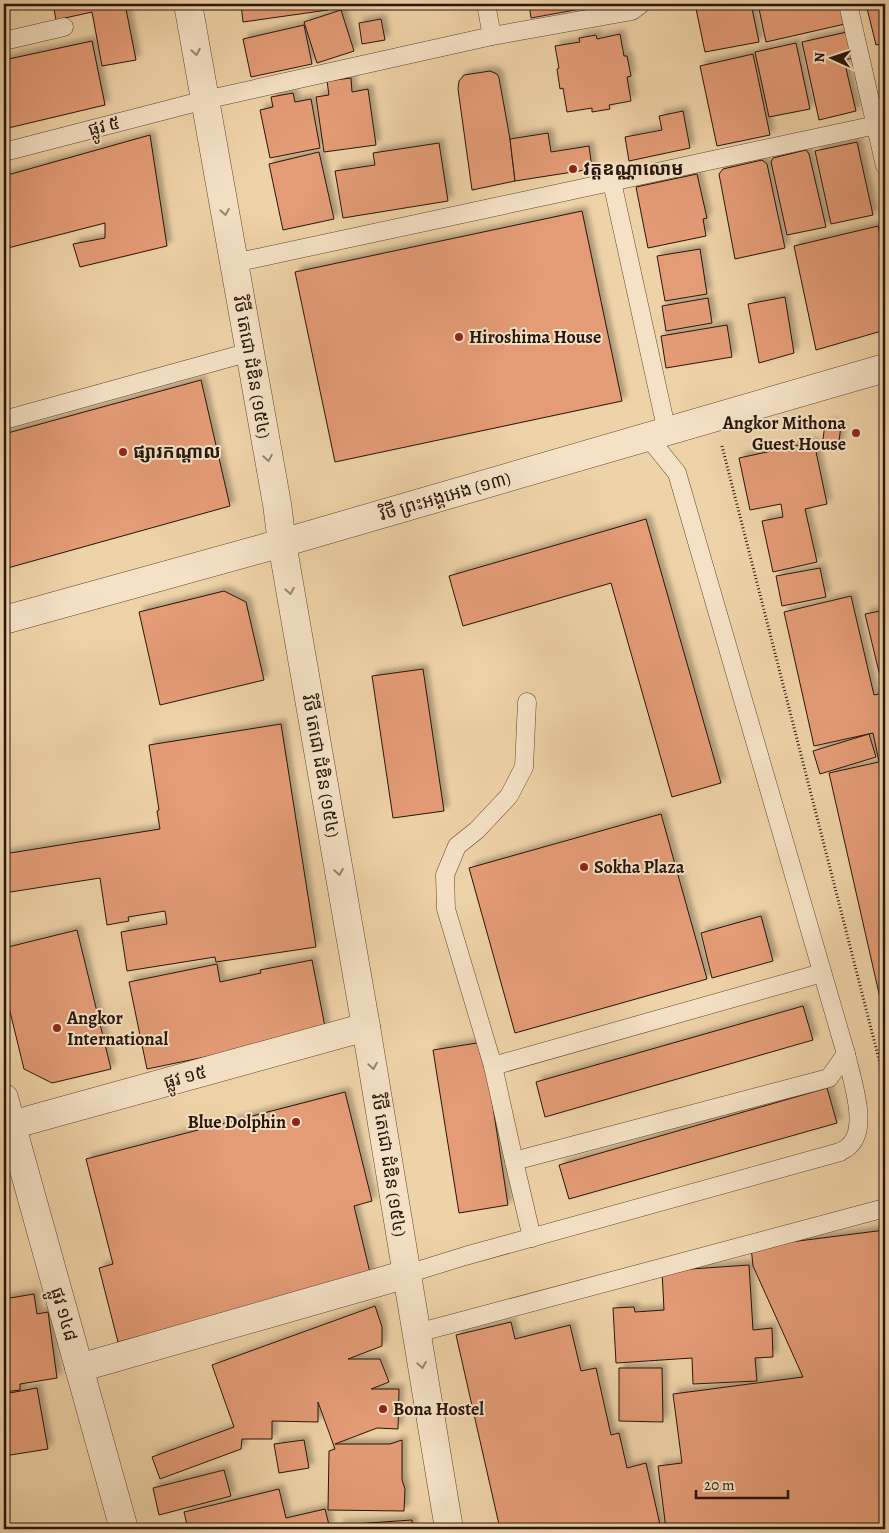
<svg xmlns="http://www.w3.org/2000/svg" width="889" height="1533" font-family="Alegreya,'Noto Sans Khmer',serif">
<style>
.building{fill:#e49c76;stroke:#27150c;filter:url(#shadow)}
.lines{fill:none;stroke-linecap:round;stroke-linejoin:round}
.service-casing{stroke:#594433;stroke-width:19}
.minor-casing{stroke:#594433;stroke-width:29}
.tertiary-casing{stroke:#594433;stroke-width:29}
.path{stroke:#27150c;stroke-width:3;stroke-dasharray:1 2.5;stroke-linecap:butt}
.service{stroke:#f5e2c6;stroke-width:18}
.minor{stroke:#f5e2c6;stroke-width:28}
.tertiary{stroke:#f5e2c6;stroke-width:28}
.oneway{stroke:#988672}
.poi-dot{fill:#8f2418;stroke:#f5e2c6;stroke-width:2}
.labels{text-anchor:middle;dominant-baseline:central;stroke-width:4;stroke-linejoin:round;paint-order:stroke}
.street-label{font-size:18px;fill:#27150c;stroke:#f5e2c6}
.poi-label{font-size:18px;font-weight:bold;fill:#27150c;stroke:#f5e2c6;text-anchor:start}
</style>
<defs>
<filter id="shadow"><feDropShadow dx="4.5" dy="-4.5" stdDeviation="2.5" flood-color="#0004"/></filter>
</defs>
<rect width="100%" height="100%" fill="#efd3a8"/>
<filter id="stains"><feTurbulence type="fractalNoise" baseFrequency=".004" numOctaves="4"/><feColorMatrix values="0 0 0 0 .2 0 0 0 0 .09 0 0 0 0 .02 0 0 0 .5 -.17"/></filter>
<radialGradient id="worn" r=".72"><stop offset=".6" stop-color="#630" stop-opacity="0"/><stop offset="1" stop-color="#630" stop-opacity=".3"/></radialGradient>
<!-- building -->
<g class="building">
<path d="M53,4H125L136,60L102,66L92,12L56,20Z"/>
<path d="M241,4H327L328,10L243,22Z"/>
<path d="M529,4H608L531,18Z"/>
<path d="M695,4H751L759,42L705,52Z"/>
<path d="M758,4H841L845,24L766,42Z"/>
<path d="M866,4H885V43L876,45Z"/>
<path d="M341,10L354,51L317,63L304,22Z"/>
<path d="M381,19L385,40L362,44L359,23Z"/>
<path d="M304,25L312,64L251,77L243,39Z"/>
<path d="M847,32L853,58L844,60L856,111L819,120L802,42Z"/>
<path d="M620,34L624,56H627L631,76L627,77L631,101L609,105L610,109L592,112V108L567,112L563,88L560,89L557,69L559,68L555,46L580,42L579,38L596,35L597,39Z"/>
<path d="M92,41L105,105L4,129V60Z"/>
<path d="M796,43L810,109L769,117L755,52Z"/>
<path d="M753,54L770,135L717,146L700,66Z"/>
<path d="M490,71L497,74L499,78L510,139L515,181L472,190L458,89L459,81L464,75Z"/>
<path d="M351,78L352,92L368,89L376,145L324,152L316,97L329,95L327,81Z"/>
<path d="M293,93L295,102L311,99L320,148L270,158L260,110L273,107L271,97Z"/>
<path d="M683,111L690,148L629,161L625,137L662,130L659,116Z"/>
<path d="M548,133L551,152L589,146L592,169L515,181L510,139Z"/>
<path d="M150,135L167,246L80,267L73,244L105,238V223L4,249V176Z"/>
<path d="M857,142L873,215L831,224L815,151Z"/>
<path d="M439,143L448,201L343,218L335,171L375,165L373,153Z"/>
<path d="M806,150L809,154L826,227L787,235L771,162L773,158Z"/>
<path d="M319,152L334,219L283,230L269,164Z"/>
<path d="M762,160L767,164L785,248L735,259L719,174L723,169Z"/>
<path d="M697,174L707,218L703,219L706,236L648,248L636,187Z"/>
<path d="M582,211L622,401L335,462L295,272Z"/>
<path d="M878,226L885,255L881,256L885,273V330L816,350L794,246Z"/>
<path d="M700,249L707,294L665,301L657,256Z"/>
<path d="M785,297L794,353L759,363L748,304Z"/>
<path d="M708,298L712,323L666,331L662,306Z"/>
<path d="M727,325L732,357L666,368L661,336Z"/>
<path d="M201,380L230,506L4,569V434Z"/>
<path d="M825,423L841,425L838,450L822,448Z"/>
<path d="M814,442L827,504L805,509L817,562L773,572L762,521L783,517L781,504L750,510L739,458Z"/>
<path d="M646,519L721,783L672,797L611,583L463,626L449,576Z"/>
<path d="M820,568L826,597L782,606L776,576Z"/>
<path d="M224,591L246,602L264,680L160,705L139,612Z"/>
<path d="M851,596L874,695L884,693L865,614L885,610V1020L829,773L879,762L873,733L814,746L784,612Z"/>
<path d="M423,669L444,811L393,818L372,676Z"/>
<path d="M281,724L316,947L216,962L215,957L127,971L121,932L167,924L165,911L128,917L129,921L107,925L100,878L4,893V854L160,829L157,811L159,810L149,745Z"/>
<path d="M869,734L876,757L820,774L813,751Z"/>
<path d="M661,814L707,979L515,1033L469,868Z"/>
<path d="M761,916L773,961L712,978L701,933Z"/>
<path d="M77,930L111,1069L52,1083L24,1069L4,987V948Z"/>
<path d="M312,960L326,1032L147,1069L129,982L217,964L220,982L261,973L260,970Z"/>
<path d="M803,1006L813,1040L545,1117L536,1082Z"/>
<path d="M483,1042L508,1205L459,1213L433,1050Z"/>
<path d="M827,1088L837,1123L569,1199L559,1165Z"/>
<path d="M345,1092L372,1201L354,1206L371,1277L118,1342L99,1268L113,1264L86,1159Z"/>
<path d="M885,1230V1529H666L658,1466L682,1463L673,1394L803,1377L753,1266L751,1247Z"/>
<path d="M749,1265L753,1330L772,1328L773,1357L755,1358L757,1381L693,1384L692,1358L616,1363L613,1308L634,1307L635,1312L664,1310L662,1271Z"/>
<path d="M34,1294L37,1314L48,1312L57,1378L20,1384V1390L4,1392V1299Z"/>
<path d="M375,1306L382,1327V1346L348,1359H380L389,1382L371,1389H399L398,1429L377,1428L335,1444H390L402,1440V1480L405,1489L404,1511L328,1510L329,1451L335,1449L318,1402V1422L272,1421V1439H242L241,1449L160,1479L152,1457L234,1427L212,1365Z"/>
<path d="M511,1322L515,1339L570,1325L581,1371L596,1368L611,1435L619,1433L627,1468L646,1463L661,1529H500L456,1335Z"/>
<path d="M619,1368H662L663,1422L619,1421Z"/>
<path d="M37,1388L48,1449L4,1456V1394Z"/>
<path d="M304,1440L309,1468L279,1473L274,1444Z"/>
<path d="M224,1470L231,1496L159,1515L153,1488Z"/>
<path d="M279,1489L286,1518L325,1509L330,1529H188L184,1512Z"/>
<path d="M412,1520L413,1529H339V1525Z"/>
</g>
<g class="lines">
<defs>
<g id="service">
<path d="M486,4L492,36"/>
<path d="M848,4L885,166"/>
<path d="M4,41L64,27"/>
<path d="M4,152L205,100L492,36L632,11L641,4"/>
<path d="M612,182L667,432"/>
<path d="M234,263L876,125"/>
<path d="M4,420L250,352"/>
<path d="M493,1066L822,973"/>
<path d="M514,1161L493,1066L446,909L445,875L457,846L477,830L509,796L524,767L527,702"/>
<path d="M532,1238L514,1161L829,1078L846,1054L677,473L648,437"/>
<path d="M407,1274L465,1256L840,1152C843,1150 848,1148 850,1145C869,1127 851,1077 846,1054"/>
<path d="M417,1333L885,1208"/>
</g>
<g id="minor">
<path d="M4,1098L124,1529"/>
<path d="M4,1127L366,1027"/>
<path d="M79,1368L407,1274"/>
</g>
<g id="tertiary">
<path d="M188,4L277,504L282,543L366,1027L449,1529"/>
<path d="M4,620L282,543L885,368"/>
</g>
</defs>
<!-- service casing -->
<use href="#service" class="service-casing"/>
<!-- minor casing -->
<use href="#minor" class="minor-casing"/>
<!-- tertiary casing -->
<use href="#tertiary" class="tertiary-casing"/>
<!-- path -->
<path class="path" d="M722,446L885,1083"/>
<!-- service -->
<use href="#service" class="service"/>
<!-- minor -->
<use href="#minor" class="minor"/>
<!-- tertiary -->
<use href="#tertiary" class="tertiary"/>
</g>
<!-- one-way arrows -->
<defs><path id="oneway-chevron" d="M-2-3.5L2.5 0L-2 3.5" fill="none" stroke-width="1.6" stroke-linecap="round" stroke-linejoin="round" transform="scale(1.25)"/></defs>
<g class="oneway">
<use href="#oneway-chevron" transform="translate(196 52) rotate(80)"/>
<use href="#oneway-chevron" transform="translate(225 212) rotate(80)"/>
<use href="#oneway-chevron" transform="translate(268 458) rotate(80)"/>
<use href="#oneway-chevron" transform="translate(290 591) rotate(80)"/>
<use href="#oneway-chevron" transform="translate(339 872) rotate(80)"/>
<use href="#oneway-chevron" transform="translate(373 1066) rotate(81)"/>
<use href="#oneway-chevron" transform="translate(422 1365) rotate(81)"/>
</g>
<!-- markers -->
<g class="poi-dot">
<circle cx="573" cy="169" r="5"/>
<circle cx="459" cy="337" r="5"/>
<circle cx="856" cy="433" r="5"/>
<circle cx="123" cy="452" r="5"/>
<circle cx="584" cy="867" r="5"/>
<circle cx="57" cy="1028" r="5"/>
<circle cx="296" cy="1122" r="5"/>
<circle cx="383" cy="1409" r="5"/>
</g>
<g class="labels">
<!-- street labels -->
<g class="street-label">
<text transform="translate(104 126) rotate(-14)">ផ្លូវ ៥</text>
<text transform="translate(252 367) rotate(80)">វិថី តេជោ ដំឌិន (១៥៤)</text>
<text transform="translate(445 496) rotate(-16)">វិថី ព្រះអង្គអេង (១៣)</text>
<text transform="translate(321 766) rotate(80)">វិថី តេជោ ដំឌិន (១៥៤)</text>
<text transform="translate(185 1077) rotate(-15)">ផ្លូវ ១៥</text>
<text transform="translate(389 1165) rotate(81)">វិថី តេជោ ដំឌិន (១៥៤)</text>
<text transform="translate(64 1314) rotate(74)">ផ្លូវ ១៤៨</text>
</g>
<!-- poi labels -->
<g class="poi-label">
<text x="583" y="169">វត្តឧណ្ណាលោម</text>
<text x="469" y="337">Hiroshima House</text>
<text x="846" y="423" text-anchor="end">Angkor Mithona<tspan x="846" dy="21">Guest House</tspan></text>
<text x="133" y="452">ផ្សារកណ្ដាល</text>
<text x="594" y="867">Sokha Plaza</text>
<text x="67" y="1018">Angkor<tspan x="67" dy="21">International</tspan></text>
<text x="286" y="1122" text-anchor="end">Blue Dolphin</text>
<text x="393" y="1409">Bona Hostel</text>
</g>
</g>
<!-- margin -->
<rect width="889" height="1533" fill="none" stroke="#efd3a8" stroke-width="20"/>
<rect x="5" y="5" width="879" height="1523" fill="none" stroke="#27150c" stroke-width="2.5"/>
<rect x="10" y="10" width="869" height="1513" fill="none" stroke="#27150c"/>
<!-- north arrow -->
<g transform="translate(832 58) rotate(273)" stroke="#f5e2c6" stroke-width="4" paint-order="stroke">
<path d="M0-4L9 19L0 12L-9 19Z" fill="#27150c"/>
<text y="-8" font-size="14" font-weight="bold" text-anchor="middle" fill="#27150c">N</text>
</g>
<!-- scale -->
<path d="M696 1490v8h92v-8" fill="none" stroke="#27150c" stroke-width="2.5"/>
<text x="704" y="1490" font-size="15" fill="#27150c" stroke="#f5e2c6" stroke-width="4" paint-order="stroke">20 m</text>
<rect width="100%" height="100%" filter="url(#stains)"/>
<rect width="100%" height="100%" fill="url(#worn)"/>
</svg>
